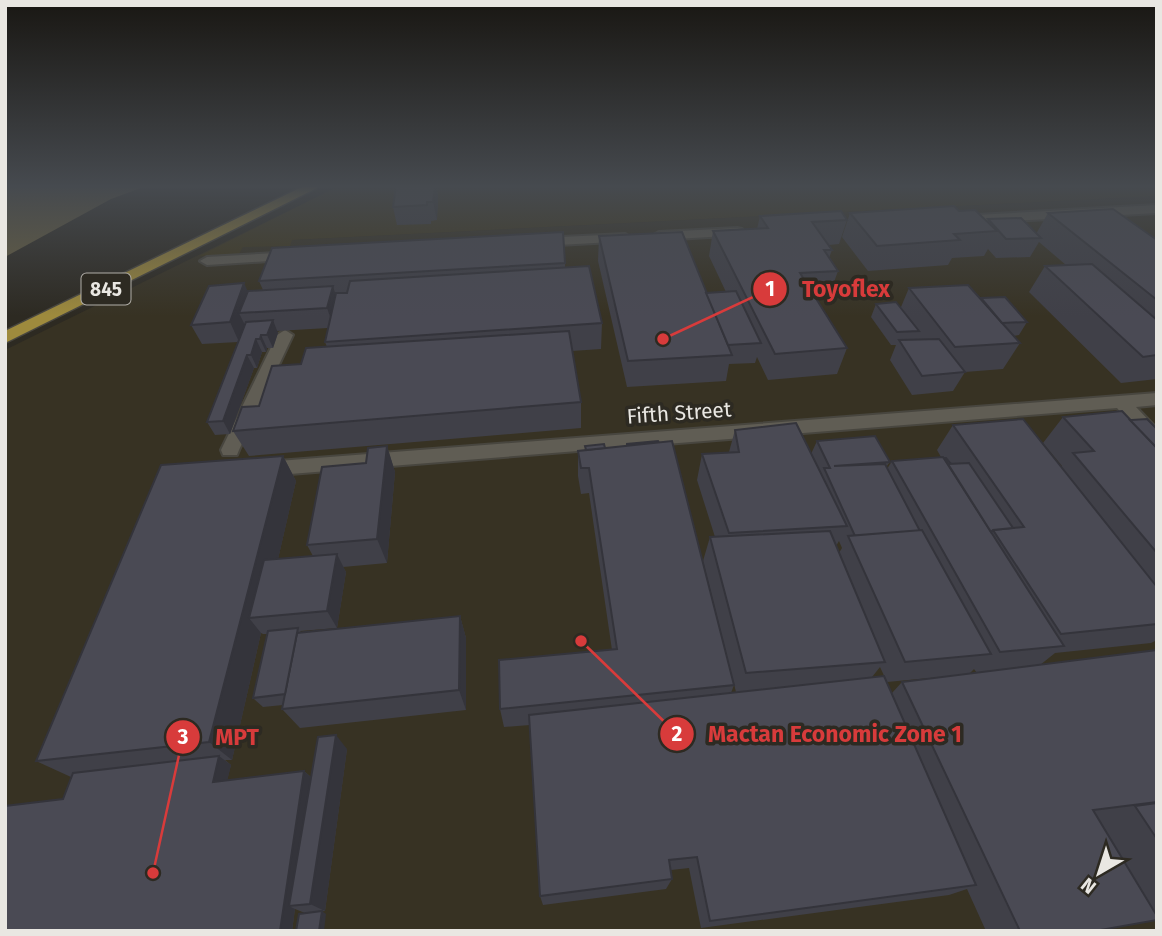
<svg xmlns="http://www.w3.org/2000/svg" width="1162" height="936" font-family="'Fira Sans',sans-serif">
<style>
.built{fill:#373223}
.green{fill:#40381b}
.water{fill:#6a6141}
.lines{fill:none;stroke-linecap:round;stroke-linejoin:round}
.street-casing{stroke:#48463f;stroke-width:4}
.primary-casing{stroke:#48463f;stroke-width:3}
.street{fill:#605d54;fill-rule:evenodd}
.primary{fill:#9e8a3d;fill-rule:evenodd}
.wall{fill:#404048;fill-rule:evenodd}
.shaded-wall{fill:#34343b}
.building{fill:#4a4a54;stroke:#34343b;stroke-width:2}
.labels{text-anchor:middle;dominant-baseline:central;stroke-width:7;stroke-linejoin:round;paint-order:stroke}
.shield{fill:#2d2a22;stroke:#b1aea8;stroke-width:2}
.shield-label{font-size:19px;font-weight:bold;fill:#e9e7e2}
.street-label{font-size:21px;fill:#e9e7e2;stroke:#2d2a22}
.leader{fill:none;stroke:#d83b3b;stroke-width:2.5}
.callout-dot{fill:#d83b3b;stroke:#2d2a22;stroke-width:2.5}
.mark-label{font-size:21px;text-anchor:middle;font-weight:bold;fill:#fff}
.callout-label{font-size:23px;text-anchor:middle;font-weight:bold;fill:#d83b3b;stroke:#2d2a22;stroke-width:7;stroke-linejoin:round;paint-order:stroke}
</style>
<rect width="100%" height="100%" fill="#2d2a22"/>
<!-- built -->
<path class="built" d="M341,185L292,240L1157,196V931H5V350Z"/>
<!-- green -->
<path class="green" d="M341,185H1157V196L292,240L290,246L243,247L239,254L199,256Z"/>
<!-- water -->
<path class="water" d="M5,185H149L111,199L5,257Z"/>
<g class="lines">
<defs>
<g id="street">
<path d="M1157,205V213L959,224L953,220L959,216Z"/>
<path d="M737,228L742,229V235L659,240L652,236L659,232Z"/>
<path d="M625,234L632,238L630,241L540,246L533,242L540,238Z"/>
<path d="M293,252L300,256L298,259L207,265L200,261L207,257Z"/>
<path d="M285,330L293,335L239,450L237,455H223L221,450L277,335Z"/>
<path d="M1157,393V405L1136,407L1157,429V448L1150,446L1117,408L265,476L258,474L255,469L258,464L265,462Z"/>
</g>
<path id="primary" d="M306,185H323L5,343V331Z"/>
</defs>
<!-- street casing -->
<use href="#street" class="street-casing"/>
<!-- primary casing -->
<use href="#primary" class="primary-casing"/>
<!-- street -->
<use href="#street" class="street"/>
<!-- primary -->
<use href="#primary" class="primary"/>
</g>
<!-- wall -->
<g class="wall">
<path d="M396,185H436L438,196L437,220L431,221V224L397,225L393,207Z"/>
<path d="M959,211L987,221L988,219L1036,234L1048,213L1157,240V379L1121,383L1029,292L1045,266L1066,265L1039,242L1030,257L996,258L988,249L984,256L952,258L948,265L868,271L842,237L850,213Z"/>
<path d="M760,216L847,220L839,244L829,245L832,250L829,258L838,271L829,296L815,297L847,348L837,374L768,380L757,357L755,363L729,364L726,381L627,387L598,261L599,236L706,293L726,292L709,256L713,231L757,229Z"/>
<path d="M565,263V268L602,323L601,349L572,351L581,402V428L249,456L233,431L301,364L327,347L325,342L328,328L277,331L278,333L273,348H267L266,352H262L257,368H254L230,434L215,435L207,422L238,342L202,344L191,325L248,292L263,290L259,281Z"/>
<path d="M909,288L980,299L1027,322L1019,335L1013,336L1020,343L1003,369L965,372L953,391L912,395L890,360L896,345H891L871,317L876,304L901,307Z"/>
<path d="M1063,417L1130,420L1157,429V640L1151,643L1055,653L1040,665L1157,650V920L1096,931H986L967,889L949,895L701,928L689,868L671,870L672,879L666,889L543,905L540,896L530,725L504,727L500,709L612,650L589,493L581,494L578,476V451L585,450V446L605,448L734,685L731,693L736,692L703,561L710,537H715L697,480L702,454L729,452L735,430L811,454L817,441L890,462L886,467L887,469L892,461L941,457L937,450L953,425L1061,467L1062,466L1043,443ZM839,541L842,548L839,553L836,546ZM880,667L887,682L940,677L902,682L892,693L872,677ZM974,669L977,673L969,674Z"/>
<path d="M387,446L395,472L387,563L343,567L346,572L337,628L300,631L301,632L460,616L466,638V710L300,728L282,709L283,705L263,707L253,698L267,634H263L261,633L232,760H225L231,765L227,780L304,771L311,777L347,749L325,911L305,913L295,909L292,931L63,799L71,777L36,761L283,456L296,481L278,559L313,556L307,545L366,463Z"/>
</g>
<!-- shaded-wall -->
<g class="shaded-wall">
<path d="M435,185H436L438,196L437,220L433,202Z"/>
<path d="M244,283L253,303L239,313L245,325L239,342L230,322Z"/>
<path d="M333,286L339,306L334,328L327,308Z"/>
<path d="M273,320L278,333L273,348L267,335Z"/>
<path d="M261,335L267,348L266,352L260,339Z"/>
<path d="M256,339L262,352L257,368L251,355Z"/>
<path d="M247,355L254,368L230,434L223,421Z"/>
<path d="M387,446L395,472L387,563L377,539Z"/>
<path d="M283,456L296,481L265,616L249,618L261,633L232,760L209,742Z"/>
<path d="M337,554L346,572L337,628L327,611Z"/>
<path d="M460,616L466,638V710L459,690Z"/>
<path d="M336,735L347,749L325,911L310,904Z"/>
<path d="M219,756L231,765L225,790L213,782Z"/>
<path d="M304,771L313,779L289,906L295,909L292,931H280Z"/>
<path d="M322,911L326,914L324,931H319Z"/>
</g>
<!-- building -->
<g class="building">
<path d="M396,185H435L433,202H427V205L393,207Z"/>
<path d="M954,206L959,211L975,210L997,231L954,234L960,240L877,246L850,213Z"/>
<path d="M1113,209L1157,240V300L1048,213Z"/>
<path d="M841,211L847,220L812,222L832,250H824L838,271L800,273L847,348L775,354L713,231L768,228L760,216Z"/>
<path d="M1021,218L1041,238L1006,239L988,219Z"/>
<path d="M563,232L565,263L259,281L272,248Z"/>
<path d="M682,232L732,355L628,361L599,236Z"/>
<path d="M1092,264L1157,320V355L1143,357L1045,266Z"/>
<path d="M589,266L602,323L325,342L336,293H347L350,281Z"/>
<path d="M244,283L230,322L191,325L209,286Z"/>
<path d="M968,285L1020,343L955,347L909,288Z"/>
<path d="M333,286L327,308L239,313L248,291Z"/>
<path d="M736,291L761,343L728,345L706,293Z"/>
<path d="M1005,297L1027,322L1002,323L981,298Z"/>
<path d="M896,302L919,331L897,332L876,304Z"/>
<path d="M273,320L267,335H261L260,339H256L251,355H247L223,421L207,422L246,322Z"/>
<path d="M569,331L581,402L233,431L242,407L259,406L272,366L301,364L306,348Z"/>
<path d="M939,339L965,372L922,376L899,340Z"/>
<path d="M1122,411L1157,448V553L1073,453L1094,451L1063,417Z"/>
<path d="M1023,419L1157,587V624L1061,634L993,530L1024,527L953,425Z"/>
<path d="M1147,419L1157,429V448L1130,420Z"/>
<path d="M796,423L847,526L729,533L702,454L739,452L735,430Z"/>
<path d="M875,436L890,462L834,466L885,464L920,531L855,536L824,468H830L817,441Z"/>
<path d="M658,441L659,443L627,446V444Z"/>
<path d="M672,441L734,685L500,709L499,660L617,649L589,468H581L578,451Z"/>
<path d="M604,444L605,448L586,450L585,446Z"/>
<path d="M387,446L377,539L307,545L322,467L366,463L368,448Z"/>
<path d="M283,456L209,742L36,761L161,465Z"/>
<path d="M943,457L1064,646L1000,652L892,461Z"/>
<path d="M944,458H946L951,464H948Z"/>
<path d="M969,463L1013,528L993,530L991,532L948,464Z"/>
<path d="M922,530L991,654L905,662L848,536Z"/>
<path d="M830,531L885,662L746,673L710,537Z"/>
<path d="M337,554L327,611L249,618L264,560Z"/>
<path d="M460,616L459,690L282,709L297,633Z"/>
<path d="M298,628L285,694L253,698L268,631Z"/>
<path d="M1157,650V802L1093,810L1157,916V920L1095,931H1020L902,682Z"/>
<path d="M884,676L976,885L710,921L697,857L669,860L672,879L540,896L529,715Z"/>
<path d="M336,735L310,904L289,906L318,737Z"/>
<path d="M219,756L213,782L304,771L280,931H5V806L63,799L73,773Z"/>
<path d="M1157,803V839L1135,806Z"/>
<path d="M322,911L319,931H296L299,914Z"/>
</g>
<!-- sky -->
<linearGradient id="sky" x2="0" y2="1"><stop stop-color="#191713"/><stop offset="0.59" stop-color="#464a4f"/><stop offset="1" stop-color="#464a4f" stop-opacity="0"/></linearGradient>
<rect width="1162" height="316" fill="url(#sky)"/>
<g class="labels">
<!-- shield labels -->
<rect class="shield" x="81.5" y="273.5" width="49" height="31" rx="5"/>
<g class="shield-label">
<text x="106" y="289">845</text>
</g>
<!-- street labels -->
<g class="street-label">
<text transform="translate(679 413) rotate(-4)">Fifth Street</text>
</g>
</g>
<!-- callouts -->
<path class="leader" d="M663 339L770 289M581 641L677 734M153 873L183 737"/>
<g class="callout-dot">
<circle cx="663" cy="339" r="7"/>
<circle cx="581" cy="641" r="7"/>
<circle cx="153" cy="873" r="7"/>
<circle cx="770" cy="289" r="18"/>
<circle cx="677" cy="734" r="18"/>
<circle cx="183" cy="737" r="18"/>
</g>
<g class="mark-label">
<text x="770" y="296">1</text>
<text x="677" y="741">2</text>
<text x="183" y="744">3</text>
</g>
<g class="callout-label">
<text x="846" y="297">Toyoflex</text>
<text x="835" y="742">Mactan Economic Zone 1</text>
<text x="237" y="745">MPT</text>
</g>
<!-- border -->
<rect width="1162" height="936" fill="none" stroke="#e9e7e2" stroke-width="14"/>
<!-- north arrow -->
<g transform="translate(1099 873) rotate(219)" stroke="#2d2a22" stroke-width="5" paint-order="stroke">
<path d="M0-5L12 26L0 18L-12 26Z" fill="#e9e7e2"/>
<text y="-10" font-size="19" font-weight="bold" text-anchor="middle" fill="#e9e7e2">N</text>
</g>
</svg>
